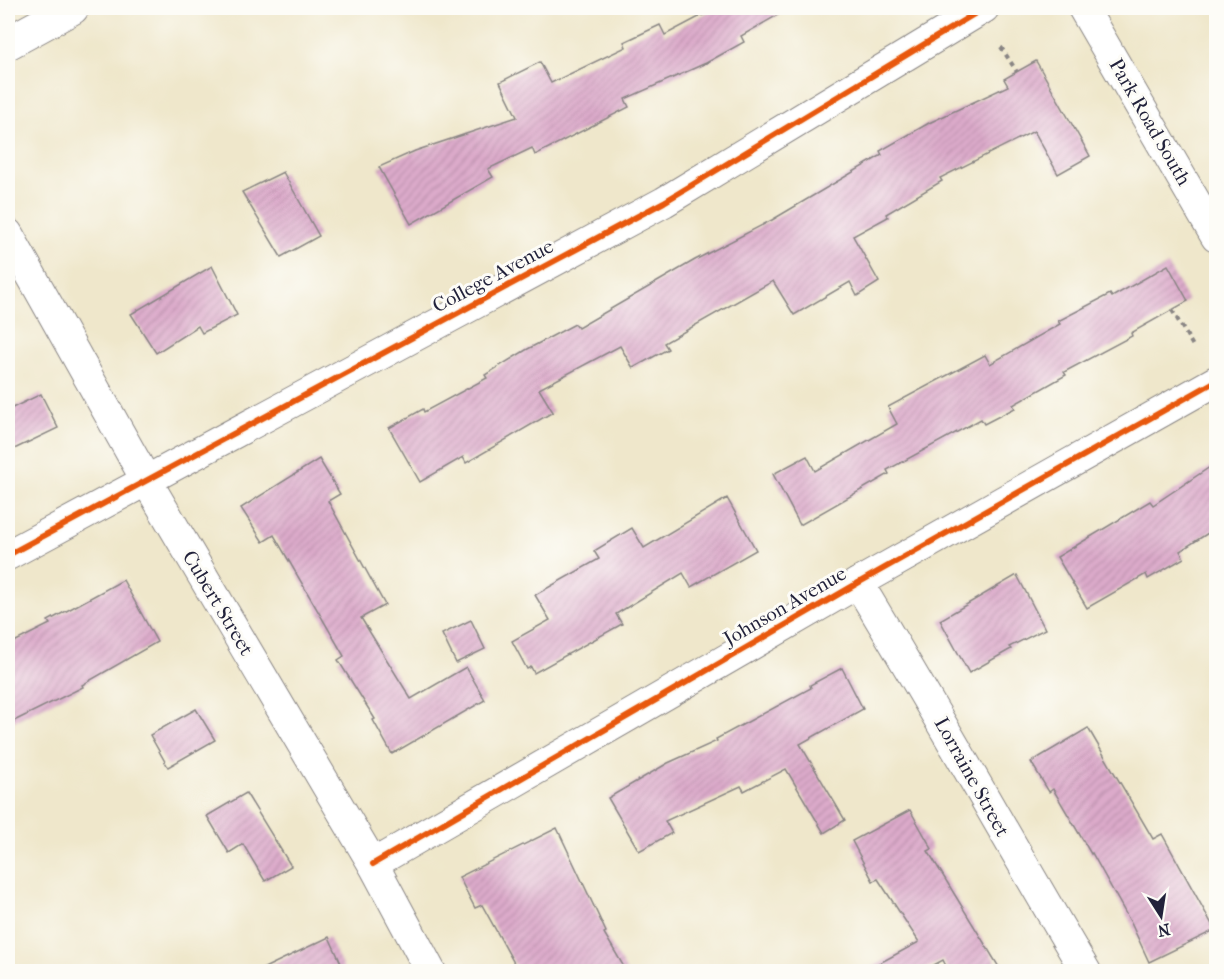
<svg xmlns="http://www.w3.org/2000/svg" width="1224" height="979" font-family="'IM FELL French Canon',serif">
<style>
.building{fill:url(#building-hatch)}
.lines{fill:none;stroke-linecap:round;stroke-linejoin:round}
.minor-casing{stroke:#888483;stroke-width:32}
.motorway-casing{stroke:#888483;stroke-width:35}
.path{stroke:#888483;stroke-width:4;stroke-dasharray:4.5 4.5;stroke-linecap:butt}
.minor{stroke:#fff;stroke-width:30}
.motorway{stroke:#fff;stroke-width:33}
.cycleway-casing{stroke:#fdfcf7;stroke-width:10}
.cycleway{stroke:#e8590c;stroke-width:6}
.labels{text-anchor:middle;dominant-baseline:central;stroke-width:6;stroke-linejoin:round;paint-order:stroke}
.street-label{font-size:20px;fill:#22223b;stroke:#fdfcf7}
</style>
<defs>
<pattern id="building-hatch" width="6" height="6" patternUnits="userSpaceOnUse" patternTransform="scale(1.5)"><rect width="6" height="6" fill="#dcaaca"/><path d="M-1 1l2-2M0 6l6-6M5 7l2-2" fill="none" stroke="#bc92ae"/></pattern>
</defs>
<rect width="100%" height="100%" fill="#fdfcf7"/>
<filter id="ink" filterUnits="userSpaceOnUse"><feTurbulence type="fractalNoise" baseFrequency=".0167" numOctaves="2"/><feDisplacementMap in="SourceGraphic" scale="12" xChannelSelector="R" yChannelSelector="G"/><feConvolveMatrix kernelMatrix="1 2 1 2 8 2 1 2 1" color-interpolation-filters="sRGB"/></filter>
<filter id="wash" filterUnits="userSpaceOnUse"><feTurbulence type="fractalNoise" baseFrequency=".008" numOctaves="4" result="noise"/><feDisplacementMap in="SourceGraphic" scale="24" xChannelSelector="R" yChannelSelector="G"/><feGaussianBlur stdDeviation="1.35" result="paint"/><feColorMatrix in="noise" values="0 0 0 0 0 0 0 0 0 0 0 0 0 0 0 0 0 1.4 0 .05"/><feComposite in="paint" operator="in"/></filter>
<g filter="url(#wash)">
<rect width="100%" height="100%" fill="#efe7cb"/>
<g id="blocks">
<!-- building -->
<g class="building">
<path d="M716,8H790L741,36L744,42L706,63L625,99L629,107L535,155L532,148L488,169L493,177L411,224L379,167L415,151L517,117L500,82L540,62L551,83L626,47L624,42L660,25L665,35Z"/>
<path d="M1036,61L1090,156L1058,174L1034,131L940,178L942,181L886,214L888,217L853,236L879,282L857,296L850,282L794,315L773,281L664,343L668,349L633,368L620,346L539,389L553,412L466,463L463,457L420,482L389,428L423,409L424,412L487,378L485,375L526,350L575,324L578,328L695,260L772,220L882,155L880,151L929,123L1008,86L1004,79Z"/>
<path d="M283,172L319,236L281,257L242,192Z"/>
<path d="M1168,265L1188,301L1131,333L1132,336L1064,372L1066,375L1013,405L1015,408L984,424L981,419L887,470L889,474L800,525L773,474L807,456L815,471L897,424L888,407L985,355L990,364L1060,324L1058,321L1110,294L1112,297Z"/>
<path d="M212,266L237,315L202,333L198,326L156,353L131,314Z"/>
<path d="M41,394L58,428L8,452V410Z"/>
<path d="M319,459L340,494L328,501L385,605L361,618L411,699L466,667L485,700L392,754L373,720L375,719L338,660L344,656L274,535L263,542L241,508Z"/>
<path d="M1216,463V528L1180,551L1184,558L1148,579L1146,574L1087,608L1057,557L1150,501L1153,505Z"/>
<path d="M727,498L756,550L691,587L683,573L616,614L622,624L534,673L531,667L527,669L512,641L550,620L535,595L599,559L594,551L632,528L644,548Z"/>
<path d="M1017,575L1045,629L1009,647L1011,649L969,673L940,620Z"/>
<path d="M123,580L157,642L82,685L83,687L8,724V645L50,624L48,621Z"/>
<path d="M471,620L485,649L456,663L442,634Z"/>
<path d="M842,668L863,709L800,744L845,820L824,833L786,769L744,791L741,786L665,821L672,833L639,851L608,798L668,763L717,741L716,739L811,688L810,685Z"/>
<path d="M196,709L215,740L168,767L150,735Z"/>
<path d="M1088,728L1153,839L1162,834L1215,930L1149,962L1131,923L1092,853L1091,854L1053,789L1049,792L1031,762Z"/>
<path d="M246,793L291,866L265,881L243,844L229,853L207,816Z"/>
<path d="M910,810L932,849L928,851L1002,972H949L943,960L921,972H863L919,942L878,879L873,881L852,841Z"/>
<path d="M557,828L606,932L604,933L627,972H519L482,905L475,908L459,877Z"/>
<path d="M329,937L345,972H256Z"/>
</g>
</g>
</g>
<g filter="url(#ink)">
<use href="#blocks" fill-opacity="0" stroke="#888483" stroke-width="1.5"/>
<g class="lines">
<defs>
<g id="minor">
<path d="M1083,8L1216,237"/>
<path d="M8,234L146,480L373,864L431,972"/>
<path d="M8,555L664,202L984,8"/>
<path d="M858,583C936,711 1009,842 1086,972"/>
<path d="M373,864L858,583L1216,381"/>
</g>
<path id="motorway" d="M8,43L72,8"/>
</defs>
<!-- minor casing -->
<use href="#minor" class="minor-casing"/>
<!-- motorway casing -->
<use href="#motorway" class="motorway-casing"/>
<!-- path -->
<g class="path">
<path d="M1001,47L1017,72"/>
<path d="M1172,310L1193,346"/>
</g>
<!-- minor -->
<use href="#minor" class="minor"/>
<!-- motorway -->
<use href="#motorway" class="motorway"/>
<defs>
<g id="cycleway">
<path d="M8,555L664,202L984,8"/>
<path d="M373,864L858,583L1216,381"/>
</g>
</defs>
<!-- cycleway casing -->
<use href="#cycleway" class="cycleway-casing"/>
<!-- cycleway -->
<use href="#cycleway" class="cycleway"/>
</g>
</g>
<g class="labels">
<!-- street labels -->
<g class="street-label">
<text transform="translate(1150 122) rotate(60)">Park Road South</text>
<text transform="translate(493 276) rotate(-28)">College Avenue</text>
<text transform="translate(218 603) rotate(59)">Cubert Street</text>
<text transform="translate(785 606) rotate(-30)">Johnson Avenue</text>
<text transform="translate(972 777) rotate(61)">Lorraine Street</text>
</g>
</g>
<!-- margin -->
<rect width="1224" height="979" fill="none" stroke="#fdfcf7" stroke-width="30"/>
<!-- north arrow -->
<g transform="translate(1161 916) rotate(168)" stroke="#fdfcf7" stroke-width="4.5" paint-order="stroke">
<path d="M0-4.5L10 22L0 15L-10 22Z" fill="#22223b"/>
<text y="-9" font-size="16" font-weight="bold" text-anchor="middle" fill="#22223b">N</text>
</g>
</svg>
